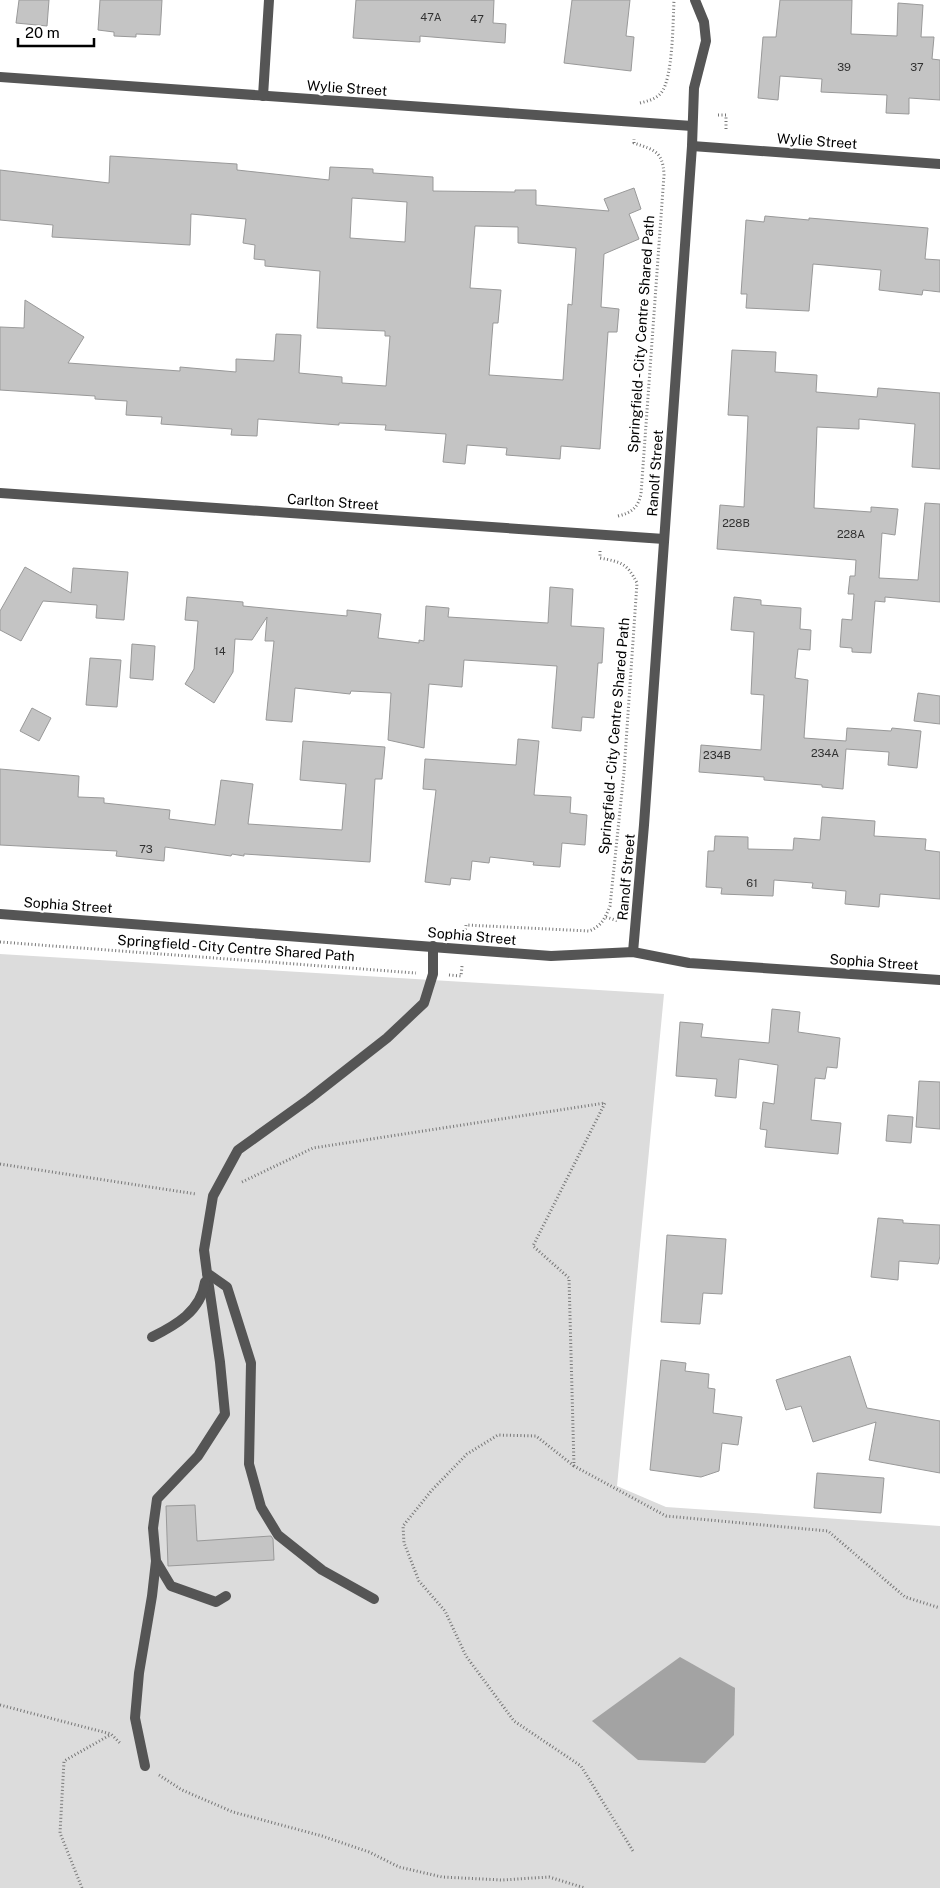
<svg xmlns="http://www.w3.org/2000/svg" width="940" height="1888" font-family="'Public Sans',sans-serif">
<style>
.green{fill:#dcdcdc}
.water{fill:#a3a3a3}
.building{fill:#c4c4c4;stroke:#999;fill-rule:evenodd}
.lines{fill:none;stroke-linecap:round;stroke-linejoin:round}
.path{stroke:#777;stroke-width:3;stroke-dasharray:1 2.5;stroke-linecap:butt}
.service{stroke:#555;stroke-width:10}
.minor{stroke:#555;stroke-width:10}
.labels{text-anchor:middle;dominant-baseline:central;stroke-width:4.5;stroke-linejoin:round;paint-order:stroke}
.number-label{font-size:11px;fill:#313131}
.street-label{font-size:14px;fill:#000;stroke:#fff}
</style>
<rect width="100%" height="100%" fill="#fff"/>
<!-- green -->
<path class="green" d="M0,954L664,994L617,1486L666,1507L940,1526V1888H0Z"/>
<!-- water -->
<path class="water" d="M680,1657L735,1688L734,1735L705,1763L638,1760L592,1721Z"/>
<!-- building -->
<g class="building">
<path d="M19,0H49L47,26L16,23Z"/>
<path d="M100,0H162L160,35L136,34V37L114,36V32L98,30Z"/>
<path d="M356,0H494L493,23L506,24L505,43L420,36V42L353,38Z"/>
<path d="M572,0H630L626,36L634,37L631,71L564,63Z"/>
<path d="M780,0H852L851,34L897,36L898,3L923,5L921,37H934L932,59L940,60V100L909,98V114L886,113L887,95L821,92L822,79L780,76L778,100L758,98L763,37H776Z"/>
<path d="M110,156L237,164V170L329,180L330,167L373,169V173L433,177V191L515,192V190H536V205L609,211L604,199L634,188L641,209L629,214L639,239L604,254L601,307L619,309L617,332H608L600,449L561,446L560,459L506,455L507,448L467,445L465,464L443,462L446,434L385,430L386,425L339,423V425L258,419L257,436L231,435L232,429L161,424L162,417L126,415L127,401L95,399V396L0,390V327L24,328L25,300L84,337L68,363L180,371V367L236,372V359L274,361L276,334L301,335L299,373L342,377V383L386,386L390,336H385V331L317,328L320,271L265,266V260L254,259L255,245L243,243L246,219L191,214L190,245L52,237L53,225L0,220V170L109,183ZM352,198L407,202L405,242L350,238ZM475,226L518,227V243L576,248L572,305L568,304L563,380L489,375L493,323H498L501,290L470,288Z"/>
<path d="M765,216L809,220V218L928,228L925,259L940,260V292L923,290L922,295L879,290L881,270L813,264L809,311L746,308L747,294H741L746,220L764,222Z"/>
<path d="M732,350L776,352L775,372L817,375L816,392L877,397L878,388L940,393V469L912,467L915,424L859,419V429L817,427L814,508L871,512V507L898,509L895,535L882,533L879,578L918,580L925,503L940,504V602L885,597V602L875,601L871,653L852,652V648L840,647L842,619L852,620L854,594H848L850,576H855L856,560L717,549L720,505L744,507L748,416L728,415Z"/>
<path d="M25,567L71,593L73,568L128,572L124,620L96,618L97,605L43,601L21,641L0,630V611Z"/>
<path d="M550,587L573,589L571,626L604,628L602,663H598L594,718L582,717L581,731L552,728L557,666L464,660L462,687L429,684L424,748L388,740L391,693L351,691L350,694L295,688L292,722L266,720L274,641H265L267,617L252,640L235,639L233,672L214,703L185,684L194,669L198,621L185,620L187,597L243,602V606L347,616V610L381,614L378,638L419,643V640L424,641L426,606L449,608L448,617L548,623Z"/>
<path d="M734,597L761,600V605L801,608L800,629L811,630L810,650L798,649L795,678L808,680L804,738L846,741L847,728L891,731L892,728L921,731L917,768L888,765L889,752L846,749L843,789L822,787V785L764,780V777L699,772L701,745L761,750L764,695L751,694L754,632L731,630Z"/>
<path d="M132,644L155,646L153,680L130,678Z"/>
<path d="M90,658L121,660L117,707L86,705Z"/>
<path d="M918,693L940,696V724L914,721Z"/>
<path d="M32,708L51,718L39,741L20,731Z"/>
<path d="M518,739L539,741L534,795L571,797L570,813L587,815L585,845L562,843L560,867L533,865L534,862L490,857L489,863L472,861L470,880L451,878L450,885L425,882L436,790L423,789L425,759L516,765Z"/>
<path d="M303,741L385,747L382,779H375L370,862L244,854V856L232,854L231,856L165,847L164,861L116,856L117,851L0,845V769L79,776L78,797L104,798V803L170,810L169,819L215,825L221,780L253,784L248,824L342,830L346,784L300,780Z"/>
<path d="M822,817L875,821L874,836L926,839L925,850L940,852V899L880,894L879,907L845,904L846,891L812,888L813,883L774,880L773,896L721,894L722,888L706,887L708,851H714L715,836L748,837V849L793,850L794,838L820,840Z"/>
<path d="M772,1009L800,1012L798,1032L840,1038L837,1068L827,1067L825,1079L815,1078L811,1120L841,1123L838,1154L765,1147L767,1130L760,1129L763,1102L774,1104L778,1065L739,1059L736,1098L715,1096L717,1079L676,1076L680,1022L703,1024L701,1037L769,1043Z"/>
<path d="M919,1081L940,1082V1129L916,1127Z"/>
<path d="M888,1115L913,1117L911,1143L886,1141Z"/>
<path d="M878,1218L903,1220V1223L940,1225V1256L938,1264L899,1261L898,1280L871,1277Z"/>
<path d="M667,1235L726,1239L722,1294L703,1293L700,1324L661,1322Z"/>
<path d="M850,1356L867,1408L940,1421V1473L869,1460L876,1422L813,1442L801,1406L786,1410L776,1380Z"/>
<path d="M661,1360L686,1363L685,1371L709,1374L708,1388L715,1389L713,1413L742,1417L738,1445L722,1443L719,1471L701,1477L650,1470Z"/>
<path d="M817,1473L884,1478L881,1513L814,1508Z"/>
<path d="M195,1505L197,1541L271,1536L273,1539L274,1560L168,1566L166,1506Z"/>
</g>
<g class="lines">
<!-- path -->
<g class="path">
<path d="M640,103C648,101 656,99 661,93C673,79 673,20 674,0"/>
<path d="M718,115H726V129"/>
<path d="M618,516C631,513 638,508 641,494L664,175C663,151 654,150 634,143V139"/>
<path d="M606,917L618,921"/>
<path d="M465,933L466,925L589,931C602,926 605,918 610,906L624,772L637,583C627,563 621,562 600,558V551"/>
<path d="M0,942L416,973"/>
<path d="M449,975L461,976L462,966"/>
<path d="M0,1164L196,1194"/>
<path d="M242,1182L313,1148L605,1103L533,1246L569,1278L574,1466L666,1516L828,1531L905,1597L940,1608"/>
<path d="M574,1466L536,1436L498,1435L467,1454L432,1490L403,1526L404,1543L419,1581L445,1611L466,1656L514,1721L581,1766L633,1851"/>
<path d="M0,1705L111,1734L121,1744"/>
<path d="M159,1775L182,1790L233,1812L322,1836L369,1852L399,1867L442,1877L502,1880L549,1877L585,1888"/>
<path d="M82,1888L60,1833L64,1761L110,1735"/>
</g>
<!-- service -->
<g class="service">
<path d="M207,1273L220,1362L225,1414L198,1456L157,1499L153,1528L156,1561L171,1586L216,1602L226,1596"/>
<path d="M152,1337C176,1325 201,1311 205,1282"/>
<path d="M374,1599L322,1570L278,1535L261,1507L249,1464L251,1363L227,1287L207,1273L204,1250L213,1196L238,1150L309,1099L387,1038L424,1003L433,974V946"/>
<path d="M145,1766L135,1718L139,1673L152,1596L156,1561"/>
</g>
<!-- minor -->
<g class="minor">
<path d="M0,77L692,126"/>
<path d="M263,96L269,0"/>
<path d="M692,146L940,164"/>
<path d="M0,493L664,539"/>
<path d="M0,914L551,956L633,952L689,963L940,980"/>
<path d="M633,952L644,825L692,146L694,88L706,41L704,22L695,0"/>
</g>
</g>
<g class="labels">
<!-- number labels -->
<g class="number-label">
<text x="431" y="17">47A</text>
<text x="477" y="19">47</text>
<text x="844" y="67">39</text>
<text x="917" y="67">37</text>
<text x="736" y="523">228B</text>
<text x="851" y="534">228A</text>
<text x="220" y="651">14</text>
<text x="825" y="753">234A</text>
<text x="717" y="755">234B</text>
<text x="146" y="849">73</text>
<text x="752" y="883">61</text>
</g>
<!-- street labels -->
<g class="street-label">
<text transform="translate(347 88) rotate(4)">Wylie Street</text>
<text transform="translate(817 141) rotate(4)">Wylie Street</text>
<text transform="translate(641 334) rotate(-86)">Springfield - City Centre Shared Path</text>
<text transform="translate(655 473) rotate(-86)">Ranolf Street</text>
<text transform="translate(333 502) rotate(4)">Carlton Street</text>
<text transform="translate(614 736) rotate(-85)">Springfield - City Centre Shared Path</text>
<text transform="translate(626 877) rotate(-85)">Ranolf Street</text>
<text transform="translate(68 905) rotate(4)">Sophia Street</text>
<text transform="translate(472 936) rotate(5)">Sophia Street</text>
<text transform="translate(236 948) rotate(4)">Springfield - City Centre Shared Path</text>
<text transform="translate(874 962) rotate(4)">Sophia Street</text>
</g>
</g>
<!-- scale -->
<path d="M18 38v8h76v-8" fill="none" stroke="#000000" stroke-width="2.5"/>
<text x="25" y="38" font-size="15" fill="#000000" stroke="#ffffff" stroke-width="4" paint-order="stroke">20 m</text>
</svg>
